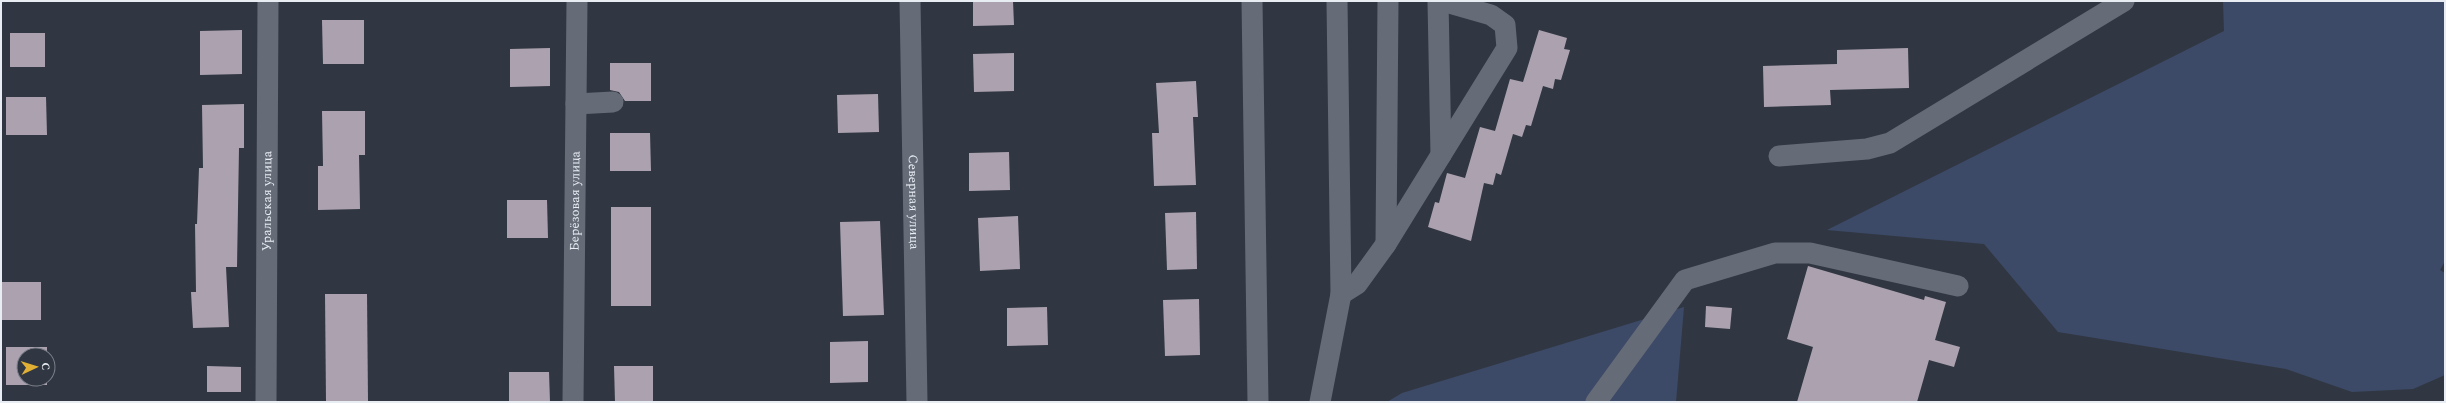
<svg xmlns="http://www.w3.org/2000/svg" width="2446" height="403" font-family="Spectral,serif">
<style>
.green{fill:#3c4a67}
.building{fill:#aca2af}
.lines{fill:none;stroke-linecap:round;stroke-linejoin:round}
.minor{stroke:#656c78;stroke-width:21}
.labels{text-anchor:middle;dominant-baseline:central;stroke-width:4;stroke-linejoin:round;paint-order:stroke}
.street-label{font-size:13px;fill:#e8ecf3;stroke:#313742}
</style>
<rect width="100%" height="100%" fill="#313742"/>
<!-- green -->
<g class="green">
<path d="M2223,1H2445V261L2440,270L2445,273V375L2413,389L2352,392L2286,369L2058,332L1984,244L1827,230L2224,31Z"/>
<path d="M1684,307L1676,402H1387L1402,393Z"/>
</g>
<!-- building -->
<g class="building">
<path d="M973,1H1013L1014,25L973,26Z"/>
<path d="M322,20H364V64H323Z"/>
<path d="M242,30V74L200,75V31Z"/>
<path d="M1539,30L1567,38L1564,49L1570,50L1561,80L1555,79L1553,89L1543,86L1531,126L1526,125L1522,137L1513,134L1501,175L1496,173L1493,185L1484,183L1471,241L1428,227L1435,202L1439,203L1447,173L1465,178L1480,127L1495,131L1510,79L1523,82Z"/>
<rect x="10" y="33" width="35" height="34"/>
<path d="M550,48V86L510,87V49Z"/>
<path d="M1908,48L1909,88L1830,90L1831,105L1764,107L1763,66L1837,64V50Z"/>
<path d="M1014,53V91L974,92L973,54Z"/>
<path d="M610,63H651V101H625L619,92L610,90Z"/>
<path d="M1196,81L1198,117H1193L1196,185L1154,186L1152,133H1159L1156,83Z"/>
<path d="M878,94L879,132L838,133L837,95Z"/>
<path d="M6,97H46L47,135H6Z"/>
<path d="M244,104V148H239L237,267H226L229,327L193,328L191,292H196L195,224H197L199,168H203L202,105Z"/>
<path d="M322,111H365V155H359L360,209L318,210V166H323Z"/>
<path d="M610,133H650L651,171H610Z"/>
<path d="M1009,152L1010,190L969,191V153Z"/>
<path d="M507,200H547L548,238H507Z"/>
<rect x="611" y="207" width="40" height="99"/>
<path d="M1196,212L1197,269L1167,270L1165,213Z"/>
<path d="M1018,216L1020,269L980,271L978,218Z"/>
<path d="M880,221L884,315L843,316L840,222Z"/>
<path d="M1808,266L1924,300L1925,296L1946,302L1935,340L1960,347L1954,367L1929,360L1917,402H1797L1813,347L1787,339Z"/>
<rect x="1" y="282" width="40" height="38"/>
<path d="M325,294H367L368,402H326Z"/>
<path d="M1199,299L1200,355L1165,356L1163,300Z"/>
<path d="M1706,306L1732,308L1730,329L1705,327Z"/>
<path d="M1047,307L1048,345L1007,346V308Z"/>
<path d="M868,341V382L830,383V342Z"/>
<path d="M6,347H47V355H24V379H47V385H6Z"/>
<path d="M207,366L241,367V392H207Z"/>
<path d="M614,366H653V402H615Z"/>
<path d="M509,372H549L550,402H509Z"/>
</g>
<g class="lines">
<!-- minor -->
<g class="minor">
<path id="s1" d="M910,1L917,402"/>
<path d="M1252,1L1258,402"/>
<path d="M1438,1L1441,155"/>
<path d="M576,104L613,102"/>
<path d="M1779,156L1867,149L1890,143L2124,1"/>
<path d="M1386,244L1388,1"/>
<path d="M1341,294L1357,284L1386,244L1507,48L1505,25L1491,15L1442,1"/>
<path id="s2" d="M266,402L268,1"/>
<path id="s3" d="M573,402L577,1"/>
<path d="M1320,402L1341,294L1337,1"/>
<path d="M1596,402L1685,280L1775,253H1810L1958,286"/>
</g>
</g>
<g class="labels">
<!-- street labels -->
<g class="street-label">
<text stroke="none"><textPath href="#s3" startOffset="201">Берёзовая улица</textPath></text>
<text stroke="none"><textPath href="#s2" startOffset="201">Уральская улица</textPath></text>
<text stroke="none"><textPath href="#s1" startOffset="201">Северная улица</textPath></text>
</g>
</g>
<!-- border -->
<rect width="2446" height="403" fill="none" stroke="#e8ecf3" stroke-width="4"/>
<!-- north arrow -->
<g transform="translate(36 367) rotate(86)"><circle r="19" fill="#313742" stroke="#7a7f89"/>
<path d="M0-3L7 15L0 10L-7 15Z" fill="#e1af34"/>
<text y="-6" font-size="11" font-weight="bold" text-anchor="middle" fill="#e8ecf3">С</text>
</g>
</svg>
